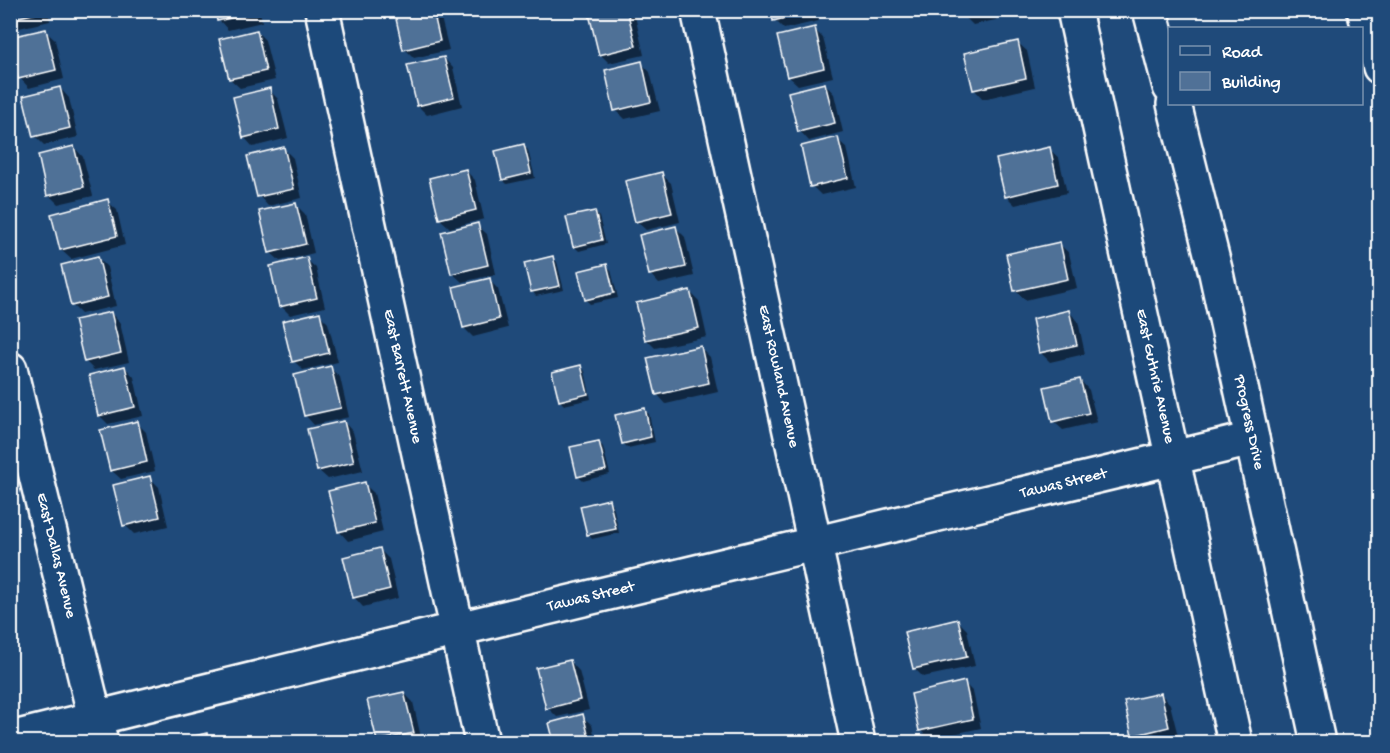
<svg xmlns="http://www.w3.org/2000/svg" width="1390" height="753" font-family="'Gochi Hand',sans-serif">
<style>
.shadow{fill:#0007}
.building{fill:#507197;stroke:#fff;stroke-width:1.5}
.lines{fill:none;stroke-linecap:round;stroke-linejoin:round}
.minor-casing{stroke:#fff;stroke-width:38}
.major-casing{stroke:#fff;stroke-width:38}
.highway-casing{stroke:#fff;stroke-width:38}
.minor{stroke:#1f4a7a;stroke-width:33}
.major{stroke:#1f4a7a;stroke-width:33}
.highway{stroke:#1f4a7a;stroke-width:33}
.labels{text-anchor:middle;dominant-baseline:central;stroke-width:6;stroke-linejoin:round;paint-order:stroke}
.street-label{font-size:16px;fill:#fff;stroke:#1f4a7a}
</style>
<rect width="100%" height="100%" fill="#1f4a7a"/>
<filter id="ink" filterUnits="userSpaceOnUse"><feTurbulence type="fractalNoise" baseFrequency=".0167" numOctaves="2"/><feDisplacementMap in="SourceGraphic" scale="12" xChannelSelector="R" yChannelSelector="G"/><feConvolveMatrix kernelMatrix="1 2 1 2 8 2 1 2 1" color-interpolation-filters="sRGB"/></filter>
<g filter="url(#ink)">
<!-- shadow -->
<g class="shadow">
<path d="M10,10H48L50,21L15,29L10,24Z"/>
<path d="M216,10H260L262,22L228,30L219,20Z"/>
<path d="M396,10H439L449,50L414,58L405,49Z"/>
<path d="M611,10H629L635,16L644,55L609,63L600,54Z"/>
<path d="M773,10H816L819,21L784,29L775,20Z"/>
<path d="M963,10H1031V12L973,25L964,16Z"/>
<path d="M814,29L823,38L833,77L798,85L788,76Z"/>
<path d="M45,31L55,40L64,79L29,88L20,78Z"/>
<path d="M256,31L265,40L275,80L240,88L230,79Z"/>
<path d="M1017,42L1027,51L1035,87L983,99L974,89Z"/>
<path d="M444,58L453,68L462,106L427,115L418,106Z"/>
<path d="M641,63L650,72L660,111L625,119L616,110Z"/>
<path d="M825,84L834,94L843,132L809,141L800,131Z"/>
<path d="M60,88L69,98L78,137L44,145L35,136Z"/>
<path d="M269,90L278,99L288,138L253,147L244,137Z"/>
<path d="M837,139L847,148L856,187L821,195L812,186Z"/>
<path d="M524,146L528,150L535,178L507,184L503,180Z"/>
<path d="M74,147L83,157L93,196L58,204L49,195Z"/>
<path d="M284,149L293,158L302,198L268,206L259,196Z"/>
<path d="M1049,149L1059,158L1067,193L1015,205L1006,196Z"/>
<path d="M466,171L475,180L484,219L450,228L440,219Z"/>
<path d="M661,174L671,183L680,222L646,230L636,221Z"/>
<path d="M107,201L117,210L125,245L71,259L61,250Z"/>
<path d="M296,205L305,214L314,253L280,261L270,252Z"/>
<path d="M595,212L599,217L606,244L579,251L574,246Z"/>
<path d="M477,225L487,234L496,274L462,282L452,273Z"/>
<path d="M676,228L685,237L694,276L659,284L650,274Z"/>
<path d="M1059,244L1069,253L1077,288L1025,300L1016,291L1008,255Z"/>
<path d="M97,257L107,267L116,306L81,314L72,305Z"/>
<path d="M553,258L557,262L564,290L536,296L532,291Z"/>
<path d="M306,259L316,268L325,307L290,315L281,306Z"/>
<path d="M607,266L611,270L618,298L590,304L586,300Z"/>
<path d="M489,280L498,289L508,328L473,337L464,328Z"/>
<path d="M690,292L699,301L707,337L655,348L646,339Z"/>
<path d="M1069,312L1078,321L1085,354L1050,362L1041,353L1033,320Z"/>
<path d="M111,313L120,323L129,362L94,370L85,361Z"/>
<path d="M319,314L328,323L338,362L303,370L294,361Z"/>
<path d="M700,347L710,357L718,392L666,404L657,394Z"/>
<path d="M125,367L134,377L143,416L108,424L99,415Z"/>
<path d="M581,367L585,371L591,399L564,405L560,401L554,373Z"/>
<path d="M330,368L340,377L349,417L314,425L305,415Z"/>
<path d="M1080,380L1089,390L1097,422L1063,430L1053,421Z"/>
<path d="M644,410L649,414L655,442L628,448L623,443Z"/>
<path d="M344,422L353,432L363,471L328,479L318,470Z"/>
<path d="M137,423L146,432L155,471L121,479L111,470Z"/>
<path d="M599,442L603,447L610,474L583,481L578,476Z"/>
<path d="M150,478L159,487L168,526L134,534L125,525Z"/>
<path d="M364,484L374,493L383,532L348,541L339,531Z"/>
<path d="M609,501L613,505L619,533L592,539L588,534Z"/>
<path d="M379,549L389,559L398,598L363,607L354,597Z"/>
<path d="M958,621L967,630L975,666L923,677L914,668Z"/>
<path d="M570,661L579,671L589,710L557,717L548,708Z"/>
<path d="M964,683L973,692L981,728L930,739L920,730Z"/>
<path d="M404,693L413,702L422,742H380L378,741Z"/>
<path d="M1161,694L1170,704L1178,736L1151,742H1141L1134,735Z"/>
<path d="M582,716L592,725L596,742H555L550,724Z"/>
<path d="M206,734L215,742H173Z"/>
</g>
<!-- building -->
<g class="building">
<path d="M10,10H41L42,12L10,19Z"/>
<path d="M215,10H253L254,13L217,21Z"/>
<path d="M394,10H433L440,41L403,50Z"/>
<path d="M605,10H627L636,46L599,55L589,14Z"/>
<path d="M771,10H810V12L773,21Z"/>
<path d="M815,27L824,68L787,77L777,36Z"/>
<path d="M46,29L56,70L18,79L10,46V37Z"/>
<path d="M257,30L266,71L229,79L219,39Z"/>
<path d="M1018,41L1026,78L973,90L964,53Z"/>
<path d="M444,57L454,97L417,106L407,65Z"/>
<path d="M642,61L651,102L614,111L605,70Z"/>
<path d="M825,83L835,123L798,132L788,92Z"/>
<path d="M60,87L70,128L33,137L23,96Z"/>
<path d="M270,88L279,129L243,138L233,97Z"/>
<path d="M838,137L848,178L810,187L801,146Z"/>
<path d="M524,144L531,173L502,180L495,151Z"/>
<path d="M74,146L84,187L47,196L38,155Z"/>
<path d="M284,147L294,189L257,197L247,156Z"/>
<path d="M1050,147L1058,184L1005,197L996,159Z"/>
<path d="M466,169L476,210L439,219L429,178Z"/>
<path d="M662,172L672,213L635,222L625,181Z"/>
<path d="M108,199L117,236L60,250L51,214Z"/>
<path d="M296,203L306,244L269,253L259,211Z"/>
<path d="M595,211L602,240L573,247L566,217Z"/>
<path d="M478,223L488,265L451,274L441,232Z"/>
<path d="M676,226L686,267L649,275L639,235Z"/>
<path d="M1060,242L1068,279L1014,291L1006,254Z"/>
<path d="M98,256L108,297L71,306L61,265Z"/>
<path d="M553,256L560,286L531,292L524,263Z"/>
<path d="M307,257L317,298L279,307L270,266Z"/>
<path d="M607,264L614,293L585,300L578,271Z"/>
<path d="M490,278L499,319L463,328L453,287Z"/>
<path d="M690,290L699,328L645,340L636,303Z"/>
<path d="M1069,310L1077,345L1039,353L1032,319Z"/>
<path d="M111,312L121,353L84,362L74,320Z"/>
<path d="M320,312L329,353L292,362L282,321Z"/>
<path d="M701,346L709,383L656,395L647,358Z"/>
<path d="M581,365L588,394L559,401L552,372Z"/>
<path d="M125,366L135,407L98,416L89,375Z"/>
<path d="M331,366L341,408L304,416L294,375Z"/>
<path d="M1080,379L1089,413L1052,422L1044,387Z"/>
<path d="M645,408L651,437L622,444L615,415Z"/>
<path d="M138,421L147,462L110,471L100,430Z"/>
<path d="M344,421L354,462L317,471L307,429Z"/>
<path d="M599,441L606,470L577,477L570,447Z"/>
<path d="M150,476L160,517L123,526L113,485Z"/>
<path d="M365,482L375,523L338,532L328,491Z"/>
<path d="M609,499L616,529L587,535L580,506Z"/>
<path d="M380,548L390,589L353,598L343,557Z"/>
<path d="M958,619L967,657L913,669L904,632Z"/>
<path d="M570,660L580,700L546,709L536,668Z"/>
<path d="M965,681L973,719L919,731L911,694Z"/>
<path d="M404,692L414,733L377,741L367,700Z"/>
<path d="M1161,693L1169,727L1132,736L1124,701Z"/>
<path d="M583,714L590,742H554L549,723Z"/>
<path d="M207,733L209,742H170Z"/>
</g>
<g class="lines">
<defs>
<g id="minor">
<path id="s1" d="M322,10L482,742"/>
<path id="s2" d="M698,10L858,742"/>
<path id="s3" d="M1074,10L1235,742"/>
<path id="s4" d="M10,369L101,742"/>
<path id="s5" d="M10,739L458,629L1252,439"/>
</g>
<g id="major">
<path d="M1150,10L1170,87"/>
<path id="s6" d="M1174,104L1216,273L1318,742"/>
</g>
<path id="highway" d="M1364,10L1380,67"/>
</defs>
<!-- minor casing -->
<use href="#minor" class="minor-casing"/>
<!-- major casing -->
<use href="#major" class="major-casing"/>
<!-- highway casing -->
<use href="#highway" class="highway-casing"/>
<!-- minor -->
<use href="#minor" class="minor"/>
<!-- major -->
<use href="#major" class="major"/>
<!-- highway -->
<use href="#highway" class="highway"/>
</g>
</g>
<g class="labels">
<!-- street labels -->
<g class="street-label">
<text stroke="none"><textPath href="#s1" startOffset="375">East Barrett Avenue</textPath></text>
<text stroke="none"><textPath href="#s2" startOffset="375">East Rowland Avenue</textPath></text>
<text stroke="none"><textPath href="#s3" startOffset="375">East Guthrie Avenue</textPath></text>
<text stroke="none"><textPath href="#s6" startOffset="327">Progress Drive</textPath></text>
<text stroke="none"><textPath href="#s5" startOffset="1084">Tawas Street</textPath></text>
<text stroke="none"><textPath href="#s4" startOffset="192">East Dallas Avenue</textPath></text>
<text stroke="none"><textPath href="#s5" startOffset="598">Tawas Street</textPath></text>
</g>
</g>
<!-- margin -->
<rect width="1390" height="753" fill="none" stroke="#1f4a7a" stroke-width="36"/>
<rect x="18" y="18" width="1354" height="717" fill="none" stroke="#fff" stroke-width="2" filter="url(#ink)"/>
<!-- legend -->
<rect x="1168" y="27" width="195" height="78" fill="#1f4a7a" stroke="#7992af" stroke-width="1.5"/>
<rect x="1180" y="46" width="30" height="9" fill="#1f4a7a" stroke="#7992af" stroke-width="1.5"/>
<text x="1222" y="57" font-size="18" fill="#ffffff">Road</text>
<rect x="1180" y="72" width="30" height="18" fill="#507197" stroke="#7992af" stroke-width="1.5"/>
<text x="1222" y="87" font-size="18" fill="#ffffff">Building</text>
</svg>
